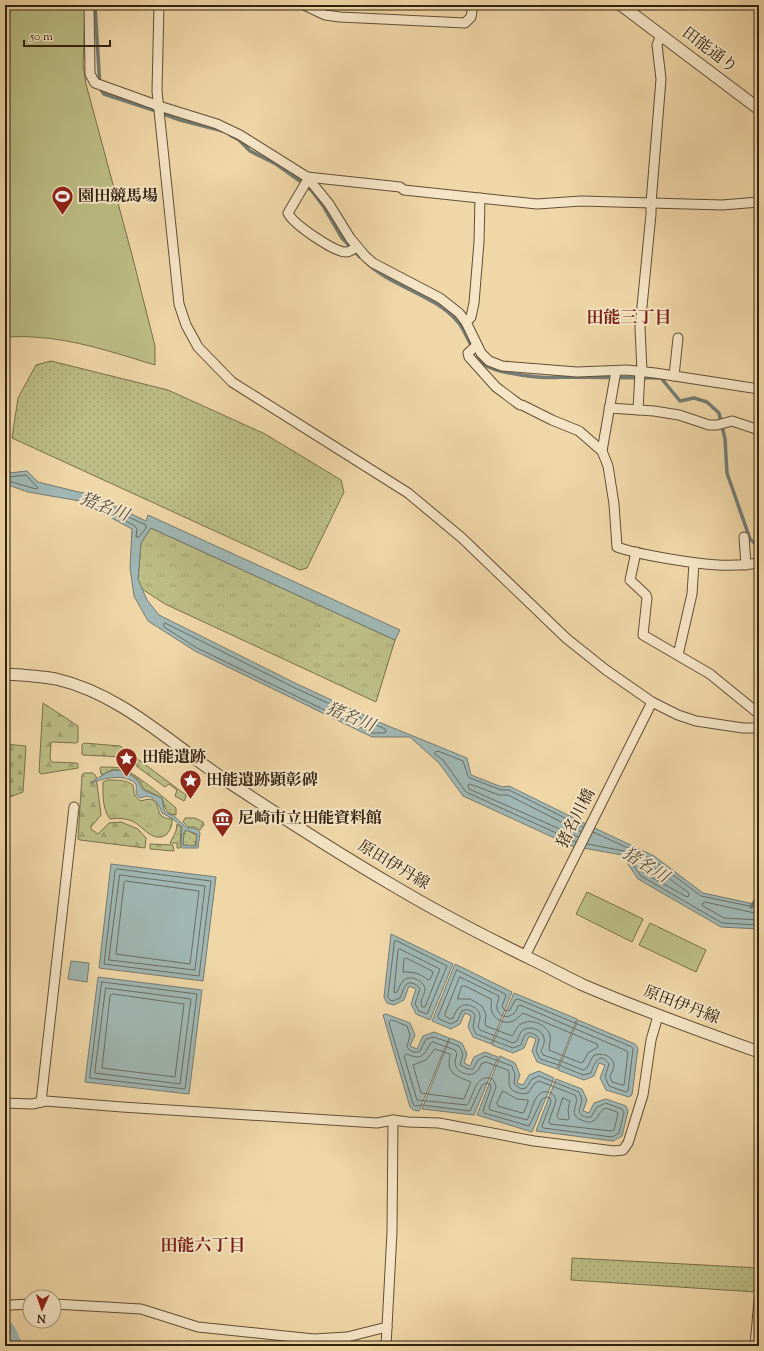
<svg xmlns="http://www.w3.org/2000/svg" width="764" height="1351" font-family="'Sorts Mill Goudy','Noto Serif JP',serif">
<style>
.grass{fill:url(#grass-tufts);stroke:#78704a}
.forest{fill:url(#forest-firs);stroke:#78704a}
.cemetery{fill:url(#cemetery-stones);stroke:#78704a}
.park{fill:url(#park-dots);stroke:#78704a}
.pitch{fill:#bcbe85;stroke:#78704a}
.water{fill:#a0b7b4;stroke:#747b72;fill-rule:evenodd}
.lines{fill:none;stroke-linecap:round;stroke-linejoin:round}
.shore{stroke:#6a6c62;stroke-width:1}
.stream{stroke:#747b72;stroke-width:3.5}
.river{stroke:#a0b7b4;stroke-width:21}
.minor-casing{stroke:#624e35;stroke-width:11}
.tertiary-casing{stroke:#624e35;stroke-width:13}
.minor{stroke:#f5e5c6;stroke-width:9}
.tertiary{stroke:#f5e5c6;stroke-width:11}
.labels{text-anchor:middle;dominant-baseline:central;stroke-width:4;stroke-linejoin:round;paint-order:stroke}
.street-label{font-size:16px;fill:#33210f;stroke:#f5e5c6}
.poi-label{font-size:16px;font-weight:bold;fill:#33210f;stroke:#f5e5c6;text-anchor:start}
.neighbourhood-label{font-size:17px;font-weight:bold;fill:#7a1f14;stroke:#f5e5c6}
.water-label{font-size:17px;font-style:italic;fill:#544e41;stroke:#f5e5c6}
</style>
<defs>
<pattern id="grass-tufts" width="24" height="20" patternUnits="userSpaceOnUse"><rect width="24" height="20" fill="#bcbe85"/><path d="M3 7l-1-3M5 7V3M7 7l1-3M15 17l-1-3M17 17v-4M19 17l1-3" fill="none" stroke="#a2a372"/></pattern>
<pattern id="forest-firs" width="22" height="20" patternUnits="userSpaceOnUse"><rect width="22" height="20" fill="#bcbe85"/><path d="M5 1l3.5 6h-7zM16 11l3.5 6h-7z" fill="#a2a372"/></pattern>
<pattern id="cemetery-stones" width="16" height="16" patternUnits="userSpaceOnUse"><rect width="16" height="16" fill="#bcbe85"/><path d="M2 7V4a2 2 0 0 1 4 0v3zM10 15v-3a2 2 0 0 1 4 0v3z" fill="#a2a372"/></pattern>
<pattern id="park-dots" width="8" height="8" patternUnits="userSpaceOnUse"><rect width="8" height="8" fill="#bcbe85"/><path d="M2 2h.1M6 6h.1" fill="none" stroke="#a2a372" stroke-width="1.8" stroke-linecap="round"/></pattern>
</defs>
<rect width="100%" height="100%" fill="#f0d7a7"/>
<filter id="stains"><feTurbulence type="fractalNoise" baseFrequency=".005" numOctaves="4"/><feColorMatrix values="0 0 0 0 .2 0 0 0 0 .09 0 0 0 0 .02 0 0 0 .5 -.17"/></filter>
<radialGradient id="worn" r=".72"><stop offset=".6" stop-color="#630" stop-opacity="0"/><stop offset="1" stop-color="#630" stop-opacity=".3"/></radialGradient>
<!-- grass -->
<g class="grass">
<path d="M151,528L395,640L376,702L165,604L142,589L138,579L141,543Z"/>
<path d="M108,780C118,780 126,780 133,785C134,793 134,797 141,801C150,798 155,798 158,808C159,810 159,813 160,814C162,818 169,819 172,819C173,824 170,830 167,834C154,845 142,825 132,821C124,818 118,818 110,819C102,808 103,795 103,782Z"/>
</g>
<!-- forest -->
<g class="forest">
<path d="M43,703L78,726V742L76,743L53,742L51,743L50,759L52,762L77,763L78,764V768L41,774L39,772Z"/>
<path d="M84,743L120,746L186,795V797L184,801L175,796L177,790L169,784L165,787L124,757L83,755L82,754V745Z"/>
<path d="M84,773H93L96,776L101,815L91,827V829L98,834L109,823L121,822L138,829L146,838L145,848L80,840L78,839L82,775Z"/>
<path d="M185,818H195L203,822L204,825L200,830L195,827H188L183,822Z"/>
<path d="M150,844L173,845L174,851L150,849Z"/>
</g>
<!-- cemetery -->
<path class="cemetery" d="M5,744L26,746L23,792L5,799Z"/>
<!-- park -->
<g class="park">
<path d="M51,361L168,390L265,434L341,480L344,492L307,568L300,570L12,438L18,398L36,365Z"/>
<path d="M101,767C107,767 114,767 120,768C132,770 166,799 176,808V815C165,814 165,807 162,798L144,789L139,780L127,772L113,769L102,775L101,774L100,768Z"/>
<path d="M177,824L181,827L180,848H177V843H170L176,831Z"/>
<path d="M186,830L197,835L195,846L183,845L184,833Z"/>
<path d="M572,1258L759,1268L756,1292L571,1280Z"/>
</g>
<!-- pitch -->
<g class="pitch">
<path d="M5,5H85L83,65L86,84L132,255L155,346V365C115,353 75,339 33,337C24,336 14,337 5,337Z"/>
<path d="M587,892L643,919L632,942L576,914Z"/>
<path d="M650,923L706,950L696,972L639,945Z"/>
</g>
<!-- water -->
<g class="water">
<path d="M5,471L9,473L27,471L38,482L91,495L146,521L148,515L400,630L395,640L151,528L141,543L138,579L147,600L159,615L297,684L381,723L467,758L471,775L502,787L509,786L584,823L654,856L703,893L759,905V929L721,927L638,879L622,855L572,846L463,796L439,763L410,737H372L195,651L148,621L134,596L130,568L132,529L80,501L28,492L5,484Z"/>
<path d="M114,770L122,771L131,775L138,781L143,790L162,798L164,810L167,813L174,816L187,828H194L199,831L200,833L198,848H182L181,846L182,827L173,819L162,813C159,804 152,792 141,798C134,796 137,791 136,784C124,773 105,778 91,783H90L106,773ZM186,830L197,834L196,846L183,845L184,832Z"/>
<path d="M111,864L216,877L203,981L99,968Z"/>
<path d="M391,934L453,964L430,1020L416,1014L411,1004L416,989L409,986L404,1000L394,1005L387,1003L384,997Z"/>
<path d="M71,961L89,963L87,982L68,979Z"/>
<path d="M455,964L512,992L491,1044L473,1037L468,1027L471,1016L465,1013L460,1024L451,1029L432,1021Z"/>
<path d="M98,977L202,990L189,1094L85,1082Z"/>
<path d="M514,993L577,1019L557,1069L537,1062L532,1051L536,1039L529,1036L524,1048L513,1053L492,1045Z"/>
<path d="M386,1014L410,1023L415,1035L410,1046L417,1049L423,1036L434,1032L449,1038L419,1111L413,1110L410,1107L383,1015Z"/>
<path d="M578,1020L635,1044L638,1048L632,1095L629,1097L606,1090L600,1078L605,1065L599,1063L594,1076L584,1080L558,1070Z"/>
<path d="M450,1038L462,1043L467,1054L464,1063L470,1066L474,1057L485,1052L498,1057L474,1115L422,1109Z"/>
<path d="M500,1056L515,1063L520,1075L517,1083L523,1085L529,1075L539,1071L554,1078L532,1132L477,1115Z"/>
<path d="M556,1079L582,1089L587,1100L583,1111L589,1113L594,1103L606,1099L626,1106L628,1111L622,1136L613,1141L536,1131Z"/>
</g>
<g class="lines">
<!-- shore -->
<g class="shore">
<path d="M5,475L8,477L26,475L38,488L36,489L5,480"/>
<path d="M113,511H115L146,525V528L139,537H136L137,529L135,526L113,514Z"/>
<path d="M165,623L295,688L385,729L386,732L385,733H372L197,648L164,627V624Z"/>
<path d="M593,832L652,859L701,896L759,908"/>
<path d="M578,837L469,789L468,785L470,784L499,795H508L581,832"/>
<path d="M576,842L466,792L443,760L435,754V752L438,751L463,761L468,776L470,778L501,790H509L583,827"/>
<path d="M587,844L624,851L641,876L722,923L759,925"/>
<path d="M638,859L649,864L689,893V896L687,897L644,873L638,862Z"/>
<path d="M117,869L211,881L199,976L104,964L115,871Z"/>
<path d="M120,875L205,886L195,970L109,960Z"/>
<path d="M126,881L199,891L190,964L116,954L124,883Z"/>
<path d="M759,914L705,902L702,904L703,906L724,918L759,920"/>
<path d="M395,941H397L447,966L427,1014L419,1011L415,1004L420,989C418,986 416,984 412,983C404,981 403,993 400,998L393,1001L390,1000L388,997Z"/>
<path d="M400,949L440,969L425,1007H422C419,1000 425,995 425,989C424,980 409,974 403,981C400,984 399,988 397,992L395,993L394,992L398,950Z"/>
<path d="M406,958L432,971L433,973L430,979L428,980C420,973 413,972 403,972L404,959Z"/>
<path d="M457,970L505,994L506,996L502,1006L505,1011L510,1010L515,1000L518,999L632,1047L633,1049L628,1091L626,1092L609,1086L605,1077L609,1064C599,1050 594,1064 591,1073L583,1075L559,1065L540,1059L536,1051L539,1039C537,1035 529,1030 525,1035C523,1038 522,1042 521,1045L513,1048L476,1034L473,1027L475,1015C473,1011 467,1008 462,1011L457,1021L451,1024L439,1019L438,1017Z"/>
<path d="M460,977L499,996C499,1000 496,1004 497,1009C499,1016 507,1019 513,1014C516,1012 517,1009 518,1006L520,1005L627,1051L628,1053L624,1085H622L612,1082L610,1077C611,1073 614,1069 614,1065C613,1055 600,1052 593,1056L587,1068L583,1070L561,1061L543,1055L541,1051C543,1047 545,1042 544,1038C543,1030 530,1025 523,1030C520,1032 519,1037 517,1041L513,1043L480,1030L478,1026C479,1023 480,1020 480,1016C480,1008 466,1001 460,1007C456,1009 455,1014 453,1018L450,1019L445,1016V1014Z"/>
<path d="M102,982L197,994L185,1089L90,1078Z"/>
<path d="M462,986H465L491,999C492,1002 491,1005 491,1009C493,1019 504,1025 513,1021C518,1019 520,1015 523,1013L597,1044L598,1047L588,1053L583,1062L581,1063L549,1050C549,1045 551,1040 550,1035C546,1024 531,1018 521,1024C516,1027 515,1033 512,1036L486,1026L485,1024L486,1014L482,1006L470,999H458Z"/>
<path d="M106,988L191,999L180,1084L95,1073Z"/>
<path d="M113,994L184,1004L175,1077L102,1068L110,996Z"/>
<path d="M392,1020L407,1026L410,1035L407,1047C409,1051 416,1054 420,1051L426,1039L434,1037L459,1046L463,1054L460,1065L468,1069H473L478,1060L485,1056L512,1066L515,1075L514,1084L521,1089L526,1088L532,1079L539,1076L579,1092L582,1100L579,1111C580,1116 586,1118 591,1117L597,1107L606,1103L622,1109L624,1112L619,1133L612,1137L543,1128L542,1126L551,1102L550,1098L547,1097L542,1099L529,1126L484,1113L483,1111L491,1088L490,1084L487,1083L482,1085L470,1111L422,1105L415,1106L413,1104L389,1023L390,1021Z"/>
<path d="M433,1042L455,1050L457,1054C456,1057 455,1060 455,1064C456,1072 470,1078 476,1072C479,1070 480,1067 481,1064L486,1062L508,1070C512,1078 504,1087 516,1092C520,1094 523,1094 528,1093L535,1083L539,1081L575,1095C581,1105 565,1115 584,1121C587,1122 590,1123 593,1121C600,1118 597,1112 606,1108L617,1112L618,1114L614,1130L611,1131L550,1124L549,1121L556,1101C555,1096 553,1093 548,1092C534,1089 532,1112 527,1120L490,1110L489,1107L496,1087C495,1082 493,1078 488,1078C475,1076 473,1098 467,1105L417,1100L404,1056L407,1054C421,1060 423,1057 430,1044Z"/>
<path d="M435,1049L450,1054C450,1057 449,1060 449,1064C450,1076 462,1078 471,1082L464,1099L421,1093L413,1065L426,1060Z"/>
<path d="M503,1091L517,1099L528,1100V1102L524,1112L522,1113L498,1106L497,1103Z"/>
<path d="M563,1098L570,1101L568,1110L569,1118L568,1120L559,1119L557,1117Z"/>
</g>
<!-- stream -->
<g class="stream">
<path d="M95,5L100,88L104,94L153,110L180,120L223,131"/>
<path d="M230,135L239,140L250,151L276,164L300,181L312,191L324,207L342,238L360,257"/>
<path d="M366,262C390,286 435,295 457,321C464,328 467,339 473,348"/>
<path d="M478,356C480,358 482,362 484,364C495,374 546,379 561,377L661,378L680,401L694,398L707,402L719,413L725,439L727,473L750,539L759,547"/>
<path d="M751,907L759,895"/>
</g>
<!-- river -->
<path class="river" d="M5,1331L12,1346"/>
<defs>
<g id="minor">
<path d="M89,5L90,74L95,83L159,106L217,124L240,135L307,177L329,204L350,238L365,256L373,263L440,298L459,313L466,322L481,353L489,361L502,366L577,372L627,370L655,373L759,389"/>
<path d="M159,5L157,91L179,304L186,325L198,347L232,382L408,493L462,538L566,638L606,670L652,702L678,715L696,721L743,728H754L759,726"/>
<path d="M304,5L325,15L340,17L465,23L471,17L473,5"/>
<path d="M307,177L400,187L404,190L537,204L581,201L722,205L759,202"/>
<path d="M308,179L288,213C293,224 334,252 346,252C350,252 353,249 357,247"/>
<path d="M466,322L471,317L474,303L479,242L480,198"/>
<path d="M477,345L468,353L469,357L496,387L520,405H522L552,420L579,431L602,451L608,466L614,504L617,547C634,553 652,556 670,559C700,564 729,568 759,563"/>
<path d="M642,372L640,327L651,214V203L661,79L657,45L661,35"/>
<path d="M674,376L678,338"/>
<path d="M609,408L654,411L679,415L709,425H717L732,421L756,429L759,432"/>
<path d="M638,410L640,372"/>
<path d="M602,451L616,371"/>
<path d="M744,537L746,565"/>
<path d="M636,552L630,580L646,595L647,598L643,635L710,674L759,714"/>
<path d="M678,655L692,594L694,563"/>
<path d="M525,956L652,702"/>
<path d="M41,1102L74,807"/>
<path d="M5,1103L32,1104L46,1101L122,1107L377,1123L393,1120L408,1122L439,1123L534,1141L614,1151L623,1150L628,1143L643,1095L651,1040L658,1016"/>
<path d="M54,1304L141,1309L198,1327L314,1339L347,1337L387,1327"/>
<path d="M5,1307L10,1305L30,1304"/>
<path d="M386,1346L392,1232L393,1120"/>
<path d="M755,1346L759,1300"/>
</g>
<g id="tertiary">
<path d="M621,5L759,109"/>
<path d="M5,674C22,675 39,676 56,679C121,694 170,743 224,779C280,816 336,852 394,886C439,913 486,937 533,960C550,968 566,977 583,985C641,1010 700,1031 759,1052"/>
</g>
</defs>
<!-- minor casing -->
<use href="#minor" class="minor-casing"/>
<!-- tertiary casing -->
<use href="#tertiary" class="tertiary-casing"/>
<!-- minor -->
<use href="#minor" class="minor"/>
<!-- tertiary -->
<use href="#tertiary" class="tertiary"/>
</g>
<!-- icons -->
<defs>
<symbol id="stadium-pin" viewBox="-11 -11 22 30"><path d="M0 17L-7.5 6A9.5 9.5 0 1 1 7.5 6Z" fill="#8f2418" stroke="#f5e5c6"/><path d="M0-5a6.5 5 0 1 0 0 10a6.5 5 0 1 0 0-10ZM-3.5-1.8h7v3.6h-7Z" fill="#fff"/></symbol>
<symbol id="sight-pin" viewBox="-11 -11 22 30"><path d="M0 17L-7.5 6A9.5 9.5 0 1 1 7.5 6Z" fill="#8f2418" stroke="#f5e5c6"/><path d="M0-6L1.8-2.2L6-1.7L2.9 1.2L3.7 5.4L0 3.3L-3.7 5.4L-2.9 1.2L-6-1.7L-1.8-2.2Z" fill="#fff"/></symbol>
<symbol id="museum-pin" viewBox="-11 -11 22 30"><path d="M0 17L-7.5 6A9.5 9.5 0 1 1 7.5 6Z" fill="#8f2418" stroke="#f5e5c6"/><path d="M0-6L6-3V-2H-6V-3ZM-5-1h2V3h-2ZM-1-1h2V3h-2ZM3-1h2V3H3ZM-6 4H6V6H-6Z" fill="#fff"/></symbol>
</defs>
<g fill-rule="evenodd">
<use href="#stadium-pin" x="50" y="184" width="25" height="34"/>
<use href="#sight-pin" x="114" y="746" width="25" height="34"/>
<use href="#sight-pin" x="178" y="768" width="25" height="34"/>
<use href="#museum-pin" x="210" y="806" width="25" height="34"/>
</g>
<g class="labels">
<!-- street labels -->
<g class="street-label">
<text transform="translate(709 51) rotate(37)">田能通り</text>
<text transform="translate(577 819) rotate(-63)">猪名川橋</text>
<text transform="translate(393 866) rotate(31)">原田伊丹線</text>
<text transform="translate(681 1006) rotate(21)">原田伊丹線</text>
</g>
<!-- poi labels -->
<g class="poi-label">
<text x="78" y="197">園田競馬場</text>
<text x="142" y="758">田能遺跡</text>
<text x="206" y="781">田能遺跡顕彰碑</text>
<text x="238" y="819">尼崎市立田能資料館</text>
</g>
<!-- neighbourhood labels -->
<g class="neighbourhood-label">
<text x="629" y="319">田能三丁目</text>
<text x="203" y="1247">田能六丁目</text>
</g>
<!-- water labels -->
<g class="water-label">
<text transform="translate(104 508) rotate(21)">猪名川</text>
<text transform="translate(350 718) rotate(22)">猪名川</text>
<text transform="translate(645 866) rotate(32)">猪名川</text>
</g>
</g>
<!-- margin -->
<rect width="764" height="1351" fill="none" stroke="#f0d7a7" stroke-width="20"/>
<rect x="6" y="6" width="752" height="1339" fill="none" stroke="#33210f" stroke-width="2"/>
<rect x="10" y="10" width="744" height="1331" fill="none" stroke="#33210f"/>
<!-- north arrow -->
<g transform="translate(42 1309) rotate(183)"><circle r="19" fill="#f5e5c6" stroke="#a7977d"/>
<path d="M0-3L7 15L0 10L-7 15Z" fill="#8f2418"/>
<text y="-6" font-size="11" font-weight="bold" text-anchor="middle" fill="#33210f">N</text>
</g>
<!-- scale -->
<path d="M24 40v6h86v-6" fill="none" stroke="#33210f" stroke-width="2"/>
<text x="30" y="40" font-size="12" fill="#33210f" stroke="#f5e5c6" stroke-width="3" paint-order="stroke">50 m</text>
<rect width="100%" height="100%" filter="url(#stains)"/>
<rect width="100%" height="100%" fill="url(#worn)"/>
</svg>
